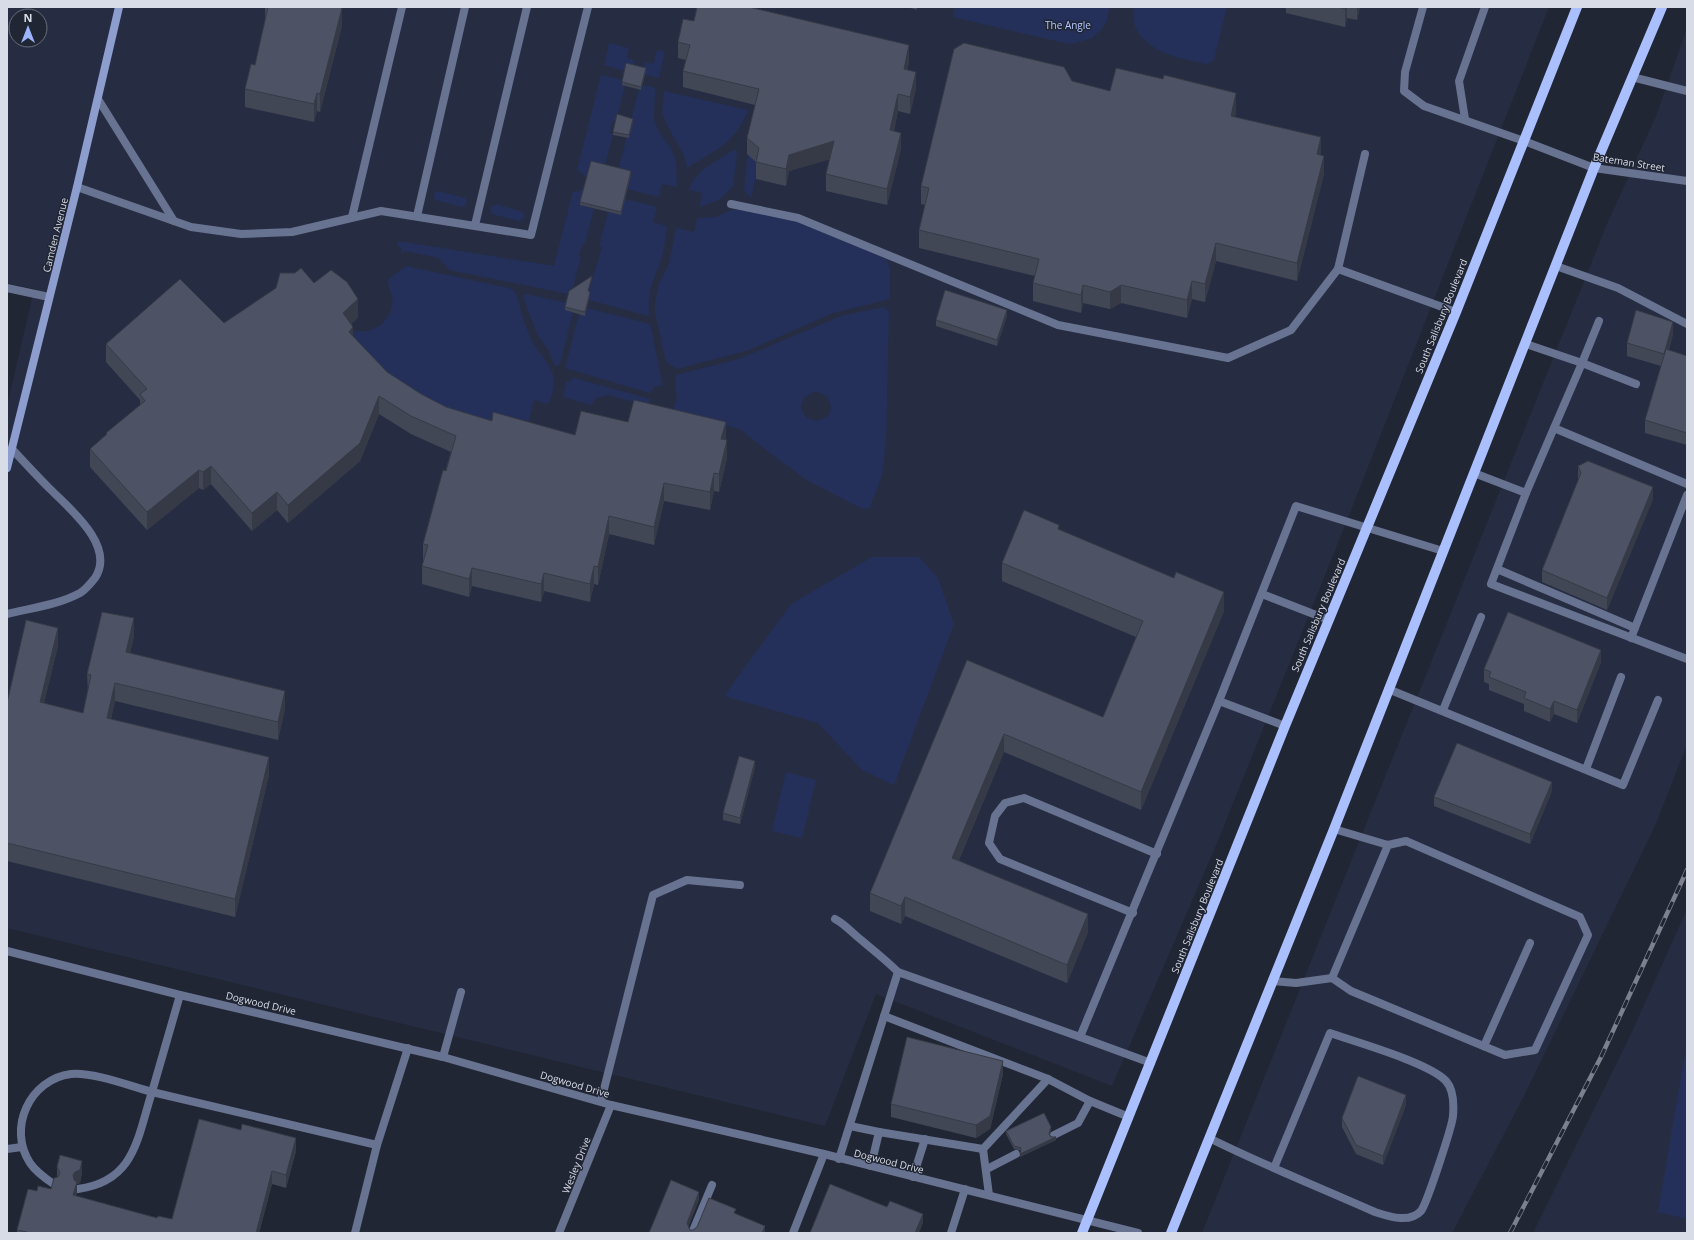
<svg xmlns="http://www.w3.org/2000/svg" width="1694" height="1240" font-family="'Open Sans',sans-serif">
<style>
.built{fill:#262d42;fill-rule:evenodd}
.green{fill:#243059;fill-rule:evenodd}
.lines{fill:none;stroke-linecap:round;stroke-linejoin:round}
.lane{stroke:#687391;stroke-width:8}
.street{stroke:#687391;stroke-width:8}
.secondary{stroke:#8d9ece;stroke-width:8}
.primary{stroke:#aabffd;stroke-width:10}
.rail-casing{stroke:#7c818d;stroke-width:4.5}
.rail{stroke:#212635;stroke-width:3;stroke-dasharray:9;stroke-linecap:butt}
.wall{fill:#424756}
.shaded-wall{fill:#363a46}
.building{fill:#4d5364;stroke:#363a46}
.labels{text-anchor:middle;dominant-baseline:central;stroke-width:3;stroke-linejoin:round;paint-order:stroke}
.park-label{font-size:10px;fill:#b3c7ff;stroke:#212635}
.street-label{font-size:10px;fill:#d8dce6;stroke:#212635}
</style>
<rect width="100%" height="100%" fill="#212635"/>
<!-- built -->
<g class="built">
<path d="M7,7H1549L1340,538L1217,843L1112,1086L876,994L825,1126L7,928V406L34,289L7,283ZM16,16H40V40H16Z"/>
<path d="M1687,28V745L1655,826L1525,1094L1452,1233H1202L1607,224L1657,114Z"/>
<path d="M1687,909V1233H1533L1631,1034Z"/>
</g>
<!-- green -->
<g class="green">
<path d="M955,7H1110L1107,20L1101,30L1092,38L1075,43L1069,44L953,17Z"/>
<path d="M1133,7H1227L1214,60L1207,64C1181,58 1151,55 1136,29C1133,23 1134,13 1133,7Z"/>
<path d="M609,43L629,48L627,58L635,61L633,68L625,71L604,65Z"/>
<path d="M657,50L665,52L659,78L645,75L646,71L643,70L645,62L653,64Z"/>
<path d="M601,75L623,80L622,85L625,86L616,121L613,120L610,133L613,134L604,168L587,178L582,173L577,171Z"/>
<path d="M642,85L655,88L654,120L659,132L671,148L676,161L677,187L662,184L659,197L627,189L631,175L618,171L639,89L641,90Z"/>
<path d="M664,91L748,110C735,144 715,150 687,168L683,153L670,131L662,113Z"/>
<path d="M733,150L737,152L733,186L719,200L699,207L702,193L689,190C696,168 716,163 733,150Z"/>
<path d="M748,153L759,162L751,198L744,190Z"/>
<path d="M585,188L580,205L594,209L585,243H583L579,256L581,257L572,292L569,294L449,270L439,258L405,251L402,254L401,248L398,245V241L554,266L573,191L577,192Z"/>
<path d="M438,191L465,198L467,202L465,206L462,207L435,200L434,194Z"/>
<path d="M625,199L657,207L653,222L667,226C665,238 664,252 660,263C651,286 648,290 649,316L589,300L590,295L588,294L602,247L599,246L608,212L620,215Z"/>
<path d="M496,204L523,212L525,217L519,221L492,214L490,208Z"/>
<path d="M735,209L778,216L841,236L887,260L890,270V299L833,313L749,350L677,369L666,362L655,312V302L659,283L669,264L676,228L694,232L697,218L714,217Z"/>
<path d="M406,266L512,289L516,294C521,309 525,327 532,341C547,365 563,373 548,404L534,400L525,436L421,409L344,327C364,338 389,328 392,304C394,295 388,288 388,280Z"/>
<path d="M526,294L567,303L565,310L573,312L560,364L557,366L554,364L549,351L537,334L523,296Z"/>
<path d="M884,307L889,312L886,443L882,475L870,508L863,509L808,481L762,447L740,429L673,412L677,396L675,386L676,375L739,359L841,316ZM815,391L827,396L831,407L829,415C818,425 803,421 801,406L804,398Z"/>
<path d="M587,308L650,324L663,385L655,386L650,393L565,368L579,314L585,315Z"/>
<path d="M574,378L650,399L646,418L634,402L608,395L596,398L591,405L563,397L566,383Z"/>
<path d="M872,557H919L938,578L954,624L894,785L862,770L818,723L724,696L791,604Z"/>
<path d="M786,772L816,780L802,838L772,831Z"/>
<path d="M1687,1052V1219L1658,1212L1684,1059Z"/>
</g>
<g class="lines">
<!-- lane -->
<g class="lane">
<path d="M1423,7L1405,72L1404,91L1424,106L1524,141"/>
<path d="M1632,77L1687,91"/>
<path d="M98,99L174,221"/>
<path d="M1465,119L1459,81L1485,7"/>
<path d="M1365,154L1338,269L1456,312"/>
<path d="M77,187L191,227L241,234L292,232L381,211L531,235L588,7"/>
<path d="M731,204L798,218L1058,325L1228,358L1291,330L1338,269"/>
<path d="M417,216L465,7"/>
<path d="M352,217L402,7"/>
<path d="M475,225L527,7"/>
<path d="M1556,266L1618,288L1687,324"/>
<path d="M1599,321L1582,363L1636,384"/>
<path d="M1526,344L1582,363L1526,493L1491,584L1687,659"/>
<path d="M1554,428L1687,484"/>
<path d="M1474,473L1526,493"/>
<path d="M1497,569L1635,628"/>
<path d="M1262,594L1329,620"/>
<path d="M7,614C31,608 58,605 80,593C85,590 91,583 95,578C116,546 70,509 50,489C37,476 24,462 12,449"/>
<path d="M1631,638L1687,495"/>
<path d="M1388,689L1623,785L1658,700"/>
<path d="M1219,701L1296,506L1443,551"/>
<path d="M1443,710L1481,617"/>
<path d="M1586,769L1621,677"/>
<path d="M1334,829L1388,845L1406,841L1580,917L1588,935L1535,1050L1505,1055L1351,991L1332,978L1388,845"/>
<path d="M1133,913L1000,859L989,843L995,816L1005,803L1024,798L1157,854"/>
<path d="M835,919C846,925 850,931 860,939C873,950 886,960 898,972"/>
<path d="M1272,981L1296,983L1332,978"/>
<path d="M180,995L152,1092L377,1145L408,1048"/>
<path d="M884,1016L1048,1079L1090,1101L1129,1117"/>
<path d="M1080,1037L1151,1063"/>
<path d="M1484,1046L1530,943"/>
<path d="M443,1057L461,992"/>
<path d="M601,1101L653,895L687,880L740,885"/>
<path d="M850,1126L879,1132"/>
<path d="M1054,1135L1078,1123L1090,1101"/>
<path d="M1209,1138C1263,1165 1319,1187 1375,1212C1388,1216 1409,1224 1421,1211C1427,1203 1452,1127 1453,1116C1454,1104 1454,1090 1446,1081C1430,1063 1356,1042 1330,1033L1274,1168"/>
<path d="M7,1149L22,1147"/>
<path d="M983,1149L989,1195"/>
<path d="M839,1159L898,972L1080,1037L1219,701L1285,726"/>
<path d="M871,1166L879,1132L983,1149L1048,1079"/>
<path d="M987,1169L1016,1154"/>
<path d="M913,1177L925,1139"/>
<path d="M55,1185C46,1179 36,1172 30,1163C7,1128 30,1079 71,1074C93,1072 130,1086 152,1092C137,1139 135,1181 78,1189"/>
<path d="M355,1233L377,1145"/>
<path d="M692,1233L712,1185"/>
<path d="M793,1233L824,1154"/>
<path d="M951,1233L965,1189"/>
</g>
<!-- street -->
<g class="street">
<path d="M1524,141L1594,168L1687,181"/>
<path d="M7,288L49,297"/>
<path d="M7,951L180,995L443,1057L611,1105L824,1154L1138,1233"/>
<path d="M559,1233L611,1105"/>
</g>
<!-- secondary -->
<path class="secondary" d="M7,468L77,187L119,7"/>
<!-- primary -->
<g class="primary">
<path d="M1082,1233L1285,726L1456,312L1577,7"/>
<path d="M1171,1233L1334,829L1594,168L1662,7"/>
</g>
<defs>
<path id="rail" d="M1510,1233L1601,1057L1687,870"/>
</defs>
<!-- rail casing -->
<use href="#rail" class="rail-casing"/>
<!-- rail -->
<use href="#rail" class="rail"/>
</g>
<!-- wall -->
<g class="wall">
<path d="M265,7H339L342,26L320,112L317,111L314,122L245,107V89L255,65L265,20Z"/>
<path d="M907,7H917V10Z"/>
<path d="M1286,7H1360L1357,20L1347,18L1345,27L1286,13Z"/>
<path d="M694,21L909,62L907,70L916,89L910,114L898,111L894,131L901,149L887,205L826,191V174L830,159L789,171L786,186L756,179V162L747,154V138L755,105L683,87V71L686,60L678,58V42Z"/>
<path d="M646,71L641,90L622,85V82Z"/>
<path d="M1072,81L1110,91L1236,111L1235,117L1321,155L1324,174L1297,281L1216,261L1205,302L1192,299L1187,318L1121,303L1110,309L1083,303L1081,313L1033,301V283L1035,276L919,248V230L925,205L921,204V186Z"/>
<path d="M633,122L629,138L613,135V132Z"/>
<path d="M631,175L621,215L580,205V202Z"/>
<path d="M592,279L588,291L590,295L585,316L565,310V307Z"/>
<path d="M314,283L358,317L351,324L353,337L387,372L421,394L446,407L492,421L575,435L628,422L726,440L727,458L719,492L714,491L710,510L664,501L654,545L609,534L598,585L594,584L590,602L544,591L541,602L472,586L469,597L422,584V566L423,562V544L451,452L411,434L379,414L360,461L288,523L277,510L252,531L211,484L203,490L199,488L147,530L90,467V449L106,435V433L140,405V400L106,362V344L224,323Z"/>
<path d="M1007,316L997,346L936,326V320Z"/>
<path d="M1673,334L1669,350L1687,356V445L1645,433V420L1661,366L1627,356V343Z"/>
<path d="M1578,466L1653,499L1607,610L1542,582V570L1578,480Z"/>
<path d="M1059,530L1224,611L1141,810L1004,752L959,860L1088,932L1067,983L905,916L901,924L870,911V893L967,660L1103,717L1136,637L1002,581V563Z"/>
<path d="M134,636L130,653L285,709L278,740L115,701L111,719L269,775L235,917L7,861V703L58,646L44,703L83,713L88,692L87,674Z"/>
<path d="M1601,662L1577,723L1554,714L1550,722L1524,711V704L1489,690V684L1484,682V669Z"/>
<path d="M755,767L740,824L723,820V813Z"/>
<path d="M1552,791L1530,844L1434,806V797Z"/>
<path d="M1003,1074L990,1129L976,1138L891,1117V1104Z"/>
<path d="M1406,1105L1383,1165L1356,1154L1342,1127V1118Z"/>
<path d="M1051,1130L1050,1135L1056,1140L1020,1157L1021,1151L1014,1149L1006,1134V1131Z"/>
<path d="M296,1151L286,1188L272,1184L259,1233H17V1230L37,1191L51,1189L57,1177V1167L82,1173L80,1183L77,1184L76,1196L157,1218L172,1219Z"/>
</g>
<!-- shaded-wall -->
<g class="shaded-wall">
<path d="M1345,7H1347V18L1345,27Z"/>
<path d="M1357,7H1360L1357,20Z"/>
<path d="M342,8V26L320,112V94Z"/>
<path d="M909,45V62L904,86V69Z"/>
<path d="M646,68V71L641,90V87Z"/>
<path d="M916,72V89L910,114V97Z"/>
<path d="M317,93V111L314,122V104Z"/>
<path d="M1236,93V111L1231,134V116Z"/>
<path d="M898,94V111L890,146V130Z"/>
<path d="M633,119V122L629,138V135Z"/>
<path d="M901,133V149L887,205V189Z"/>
<path d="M1321,137V155L1317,154Z"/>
<path d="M834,141V158L789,171L786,186V169L789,155Z"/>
<path d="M1324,156V174L1297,281V263Z"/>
<path d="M631,171V175L621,215V212Z"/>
<path d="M1216,243V261L1205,302V284Z"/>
<path d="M592,276V279L588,294V291Z"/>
<path d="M1192,281V299L1187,318V300Z"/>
<path d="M1083,285V303L1081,313V295Z"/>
<path d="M1121,285V303L1110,309V292Z"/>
<path d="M590,292V295L585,316V312Z"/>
<path d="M358,299V317L343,331V313Z"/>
<path d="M1007,310V316L997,346V340Z"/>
<path d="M1673,322V334L1664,367V354Z"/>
<path d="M353,327V345L349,332Z"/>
<path d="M379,396V414L360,461L288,523V505Z"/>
<path d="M726,422V440L721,439Z"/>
<path d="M727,440V458L719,492V474Z"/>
<path d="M211,466V484L203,490V472Z"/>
<path d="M199,470V488L147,530V512Z"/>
<path d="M714,473V491L710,510V492Z"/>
<path d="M664,483V501L654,545V527Z"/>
<path d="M1653,487V499L1607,610V598Z"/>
<path d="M277,492V510L252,531V513Z"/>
<path d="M609,516V534L598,585V567Z"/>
<path d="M594,566V584L590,602V584Z"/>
<path d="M472,568V586L469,597V579Z"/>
<path d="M544,573V591L541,602V584Z"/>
<path d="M1224,592V611L1141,810V792Z"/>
<path d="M134,618V636L126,670V652Z"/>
<path d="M58,628V646L40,720V702Z"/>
<path d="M1601,650V662L1577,723V710Z"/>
<path d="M115,683V701L107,736V718Z"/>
<path d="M285,691V709L278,740V722Z"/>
<path d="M1554,701V714L1550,722V709Z"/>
<path d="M1004,734V752L952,876V858Z"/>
<path d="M269,757V775L235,917V899Z"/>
<path d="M755,761V767L740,824V818Z"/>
<path d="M1552,782V791L1530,844V834Z"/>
<path d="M905,897V916L901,924V906Z"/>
<path d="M1088,914V932L1067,983V965Z"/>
<path d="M1003,1061V1074L990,1129L976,1138V1125Z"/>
<path d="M1406,1095V1105L1383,1165V1156Z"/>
<path d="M1056,1137V1140L1020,1157V1154Z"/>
<path d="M296,1138V1151L286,1188V1175Z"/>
<path d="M82,1161V1173L80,1183L77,1184V1194L73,1208V1195L75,1185L73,1175Z"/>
<path d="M272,1171V1184L259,1233H256Z"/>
<path d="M699,1192V1200L687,1231V1223Z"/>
<path d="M923,1214V1223L919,1233H915Z"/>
<path d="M765,1226V1233H762Z"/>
</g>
<!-- building -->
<g class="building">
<path d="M268,7H337L342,8L320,94L317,93L314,104L245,89L251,64L255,65Z"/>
<path d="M697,7H749L909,45L904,69L916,72L910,97L898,94L890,130L901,133L887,189L826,174L834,141L789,155L786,169L756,162L759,148L747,138L759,89L683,71L690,45L678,42L683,19L694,21Z"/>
<path d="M1338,7H1345V9Z"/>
<path d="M964,43L1064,67L1072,81L1110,91L1116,68L1163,79L1164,75L1236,93L1231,116L1321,137L1317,154L1324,156L1297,263L1216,243L1205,284L1192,281L1187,300L1121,285L1110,292L1083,285L1081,295L1033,283L1039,259L919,230L929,188L921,186L954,49Z"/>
<path d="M626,63L646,68L641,87L622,82Z"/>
<path d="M617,114L633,119L629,135L613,132Z"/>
<path d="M591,161L631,171L621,212L580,202Z"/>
<path d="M301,268L314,283L331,270L347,282L358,299L343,313L353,327L349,332L387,372L421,394L446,407L492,421L493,412L575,435L581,411L628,422L634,400L726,422L721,439L727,440L719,474L714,473L710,492L664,483L654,527L609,516L598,567L594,566L590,584L544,573L541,584L472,568L469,579L422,566L428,545L423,544L443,470L446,471L456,436L411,416L379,396L360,443L288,505L277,492L252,513L211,466L203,472L199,470L147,512L90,449L107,434L106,433L145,401L140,394L147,389L106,344L180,279L224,323L276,288L280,273H295Z"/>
<path d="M592,276L588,291L590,292L585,312L565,307L569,291Z"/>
<path d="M945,290L1007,310L997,340L936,320Z"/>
<path d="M1636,310L1673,322L1664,354L1627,343Z"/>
<path d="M1666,349L1687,356V433L1645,420Z"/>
<path d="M1588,461L1653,487L1607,598L1542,570L1581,473L1578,466Z"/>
<path d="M1024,510L1059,525L1058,529L1174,578L1176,572L1224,592L1141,792L1004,734L952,858L1088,914L1067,965L905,897L901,906L870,893L967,660L1103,717L1143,621L1002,563Z"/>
<path d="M102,612L134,618L126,652L285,691L278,722L115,683L107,718L269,757L235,899L7,843V703L26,620L58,628L40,702L83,713L91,675L87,674Z"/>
<path d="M1508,612L1601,650L1577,710L1554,701L1550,709L1524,698L1526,692L1489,677L1491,672L1484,669Z"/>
<path d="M1457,743L1552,782L1530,834L1434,797Z"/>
<path d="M739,756L755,761L740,818L723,813Z"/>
<path d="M907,1037L1003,1061L990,1116L976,1125L891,1104Z"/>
<path d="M1358,1076L1406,1095L1383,1156L1356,1145L1342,1118Z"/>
<path d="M1044,1113L1051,1127L1049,1134L1051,1137H1056L1020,1154L1021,1148L1014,1146L1006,1131Z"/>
<path d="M199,1119L241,1130L242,1124L296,1138L286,1175L272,1171L256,1233H27V1232L17,1230L28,1189L37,1191L38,1186L51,1189L54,1178L58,1177L60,1173L57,1167L60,1155L82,1161L80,1170L75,1172L73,1175L74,1180L77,1182L73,1195L157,1218L158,1216L172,1219Z"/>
<path d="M671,1180L699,1192L687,1223L690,1230H693L697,1227L709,1198L736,1209L734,1213L765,1226L762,1233H649Z"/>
<path d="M830,1184L887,1207L890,1201L923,1214L915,1233H810Z"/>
</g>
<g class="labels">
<!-- park labels -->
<g class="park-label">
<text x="1068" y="25">The Angle</text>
</g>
<!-- street labels -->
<g class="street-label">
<text transform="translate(1629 162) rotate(9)">Bateman Street</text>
<text transform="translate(55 235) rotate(-76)">Camden Avenue</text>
<text transform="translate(1441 316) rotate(-68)">South Salisbury Boulevard</text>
<text transform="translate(1318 615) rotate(-67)">South Salisbury Boulevard</text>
<text transform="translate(1197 916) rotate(-68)">South Salisbury Boulevard</text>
<text transform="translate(261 1003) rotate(13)">Dogwood Drive</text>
<text transform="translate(575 1084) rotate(16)">Dogwood Drive</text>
<text transform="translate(889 1161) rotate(14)">Dogwood Drive</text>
<text transform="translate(576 1165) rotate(-68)">Wesley Drive</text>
</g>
</g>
<!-- border -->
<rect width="1694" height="1240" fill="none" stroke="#d8dce6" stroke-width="16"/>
<!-- north arrow -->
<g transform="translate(28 28)"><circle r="19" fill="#212635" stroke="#6a6f7c"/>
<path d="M0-3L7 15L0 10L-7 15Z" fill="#9cb4fd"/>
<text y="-6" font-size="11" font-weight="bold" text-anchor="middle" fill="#d8dce6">N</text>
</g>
</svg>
